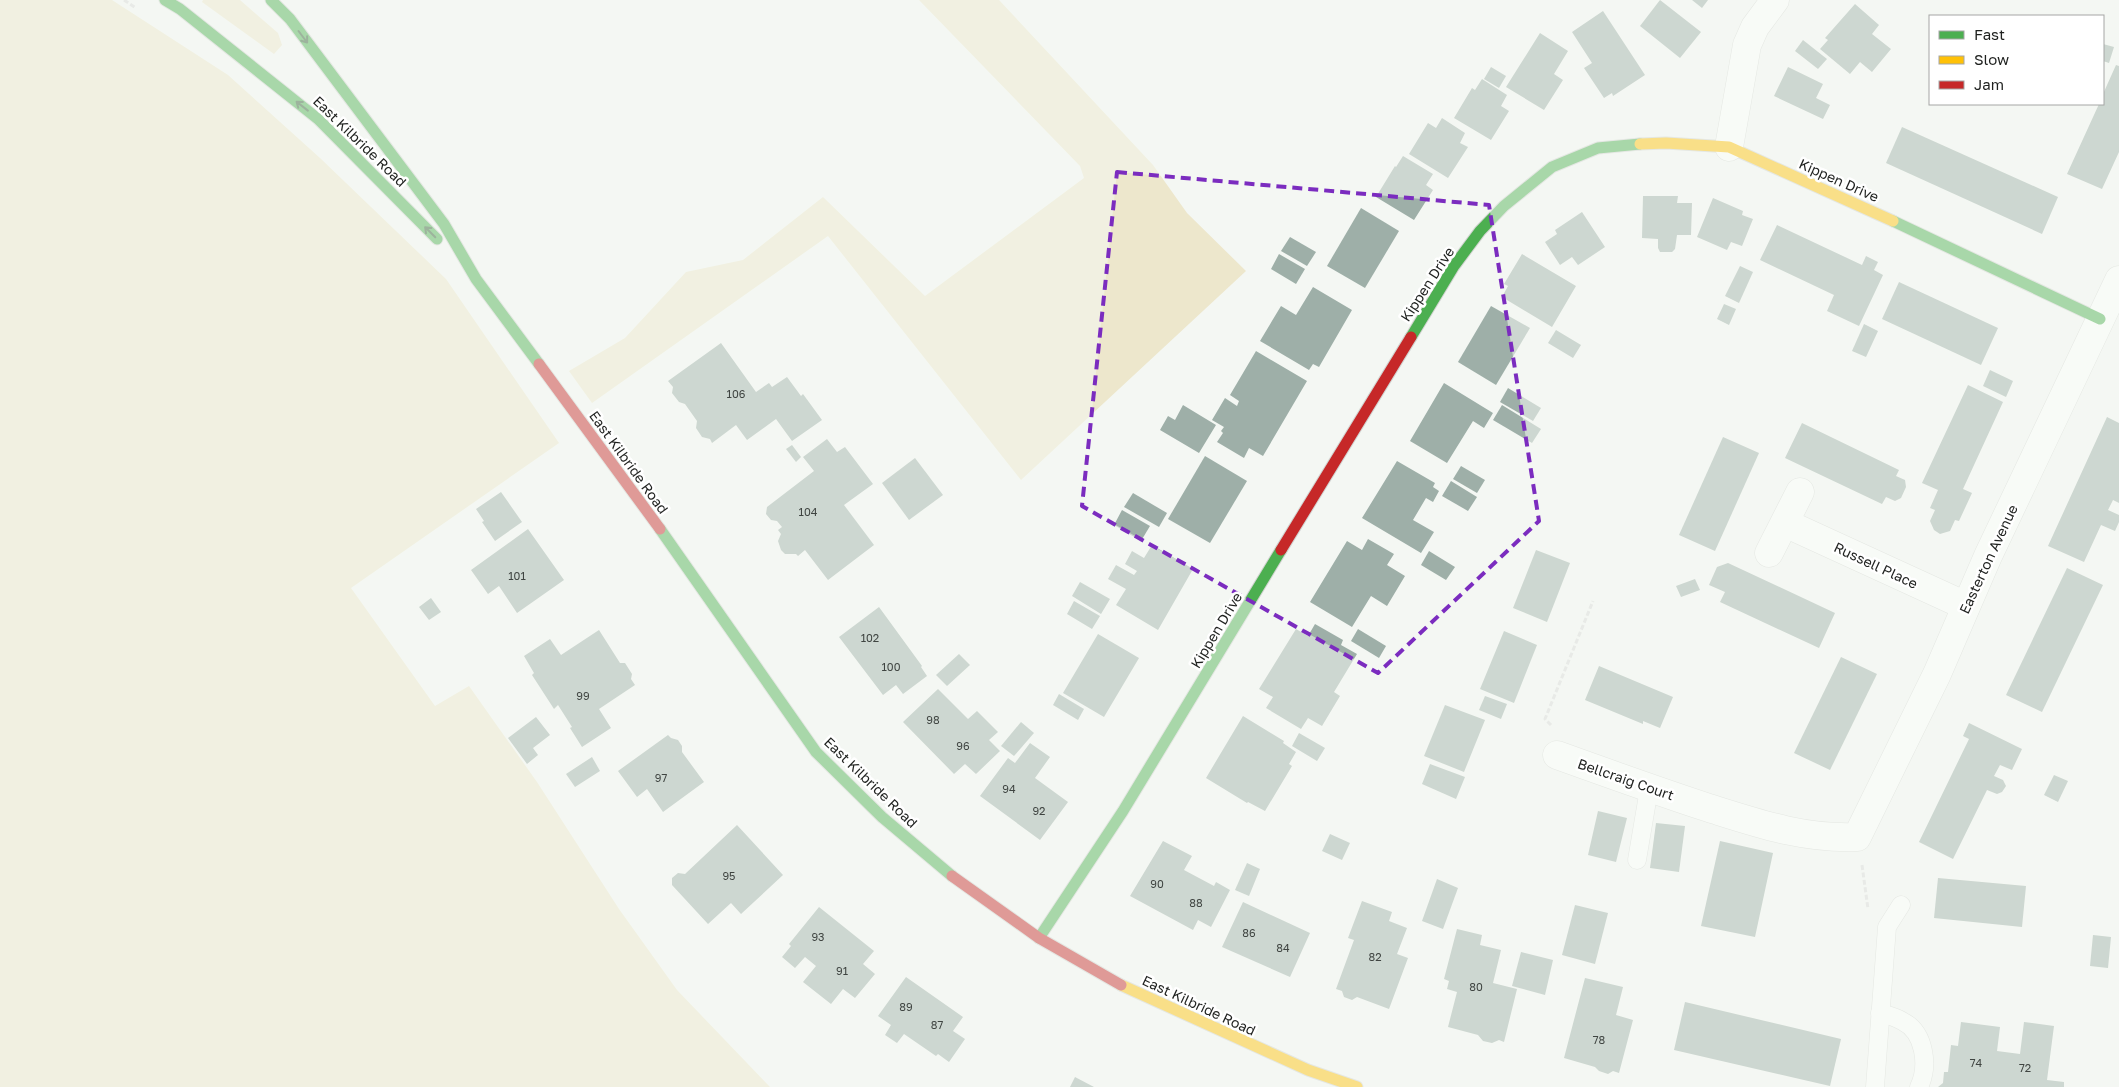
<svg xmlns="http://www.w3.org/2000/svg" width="2119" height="1087" font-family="'Golos Text',sans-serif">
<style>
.green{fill:#ede7cc}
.building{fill:#9eafa8}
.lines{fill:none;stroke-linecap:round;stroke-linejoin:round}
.lane-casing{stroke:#d2d4d1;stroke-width:19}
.street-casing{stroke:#d2d4d1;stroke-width:29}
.fast-casing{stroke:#d2d4d1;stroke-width:13}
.slow-casing{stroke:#d2d4d1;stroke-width:13}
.jam-casing{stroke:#d2d4d1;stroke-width:13}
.path{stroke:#d9d9d9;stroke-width:3;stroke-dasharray:5 2.5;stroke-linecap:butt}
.lane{stroke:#fdfefd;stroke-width:18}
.street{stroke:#fdfefd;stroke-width:28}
.fast{stroke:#4caf50;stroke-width:11}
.slow{stroke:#ffc107;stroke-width:11}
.jam{stroke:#c62828;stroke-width:11}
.oneway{stroke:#336135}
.marked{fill:none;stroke:#7b2cbf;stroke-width:4;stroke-dasharray:10 6;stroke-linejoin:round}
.labels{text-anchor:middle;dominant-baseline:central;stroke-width:5;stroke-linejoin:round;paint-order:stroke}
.number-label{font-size:11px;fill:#3f4441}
.street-label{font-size:14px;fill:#1f211f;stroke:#fff}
</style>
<rect width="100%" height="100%" fill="#f4f7f3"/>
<!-- green -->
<g class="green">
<path d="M0,0H112L228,75L320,158L446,279L559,443L351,588L435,706L469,686L537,782L619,909L677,990L770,1087H0Z"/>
<path d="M203,0H240L278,33L282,45L274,54L202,2Z"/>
<path d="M919,0H999L1153,165L1187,213L1246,271L1021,480L828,236L592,403L569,371L625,338L686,272L743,260L823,197L925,296L1084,178L1080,166Z"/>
</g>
<!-- building -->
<g class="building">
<path d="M1660,0L1701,32L1680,58L1640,26Z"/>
<path d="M1692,0H1708L1702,8Z"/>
<path d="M1855,4L1879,25L1872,34L1891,49L1872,72L1860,62L1850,74L1820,49L1828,40L1825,38Z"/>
<path d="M1603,11L1645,75L1613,96L1612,93L1604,98L1584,68L1592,63L1572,32Z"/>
<path d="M1540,33L1568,51L1554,74L1563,80L1544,110L1506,87Z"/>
<path d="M1803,40L1827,59L1818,69L1795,51Z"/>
<path d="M2103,44L2114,47L2109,63L2103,61Z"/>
<path d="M2116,65L2119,66V152L2102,189L2067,174L2099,104H2103V94Z"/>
<path d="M1491,67L1506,76L1499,88L1484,79Z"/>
<path d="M1788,67L1823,84L1816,98L1830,105L1823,119L1774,96Z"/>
<path d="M1482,79L1507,95L1501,106L1509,111L1491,140L1454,118L1472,88L1475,90Z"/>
<path d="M1442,118L1465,133L1460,143L1468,147L1448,178L1409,154L1428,123L1436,128Z"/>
<path d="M1902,127L2058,197L2042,234L1886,163Z"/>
<path d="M1403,156L1433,174L1426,185L1433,190L1414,220L1376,197L1395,166L1396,167Z"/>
<path d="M1643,196H1678L1677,203H1692L1691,235H1677L1675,249L1672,252H1660L1658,248V239L1642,238Z"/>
<path d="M1713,198L1743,211L1742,215L1753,219L1742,246L1731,242L1727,250L1697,237Z"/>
<path d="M1361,208L1399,231L1365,288L1327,266Z"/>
<path d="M1582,212L1605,247L1578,265L1572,257L1560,265L1545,242L1557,234L1555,230Z"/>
<path d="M1777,225L1862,265L1866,256L1878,262L1874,270L1883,275L1859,326L1827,311L1834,295L1760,260Z"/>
<path d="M1290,237L1316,252L1307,266L1281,251Z"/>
<path d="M1279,254L1305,269L1296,284L1271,269Z"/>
<path d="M1522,254L1576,286L1552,327L1502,297L1508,286L1504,284Z"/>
<path d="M1740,266L1753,272L1739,303L1725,296Z"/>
<path d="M1899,282L1998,328L1981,365L1882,319Z"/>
<path d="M1313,287L1352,310L1319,367L1313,364L1309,370L1260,341L1281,306L1296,315Z"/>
<path d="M1724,304L1736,309L1729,325L1717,319Z"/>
<path d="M1491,306L1530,328L1496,385L1458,362Z"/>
<path d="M1864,324L1878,331L1866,357L1852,351Z"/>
<path d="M1556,330L1581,345L1573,358L1548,343Z"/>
<path d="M721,343L756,392L769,383L772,387L787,377L801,396L803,394L822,420L792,441L776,419L747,440L736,425L712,443L710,439L702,437L696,428L697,421L685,404L679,402L672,393L673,387L668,381Z"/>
<path d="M1256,351L1307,381L1263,456L1249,448L1244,458L1217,442L1223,433L1221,431L1224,427L1212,420L1225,398L1237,406L1239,401L1230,395Z"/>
<path d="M1990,370L2013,381L2006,397L1983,386Z"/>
<path d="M1444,383L1493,413L1484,428L1473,421L1447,463L1410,441Z"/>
<path d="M1968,385L2003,402L1963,489L1972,493L1959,521L1955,520L1950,531L1940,534L1934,530L1930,521L1935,510L1930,508L1938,490L1922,483Z"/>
<path d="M1508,388L1541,408L1533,421L1500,402Z"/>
<path d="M1183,405L1216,425L1199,453L1160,430L1168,416L1175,420Z"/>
<path d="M1502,405L1541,429L1532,443L1493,420Z"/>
<path d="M2107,417L2119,423V503L2113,500L2108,510L2119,515V522L2115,531L2101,525L2084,562L2048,546Z"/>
<path d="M1802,423L1899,470L1896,476L1905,480L1906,487L1901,498L1895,501L1886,497L1882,504L1785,458Z"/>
<path d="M1723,437L1759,453L1715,551L1679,535Z"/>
<path d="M827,439L837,452L845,447L873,484L844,505L874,545L828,580L805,550L798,556L796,554H785L781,550L778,541L781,534L778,530L782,527L777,521L771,520L766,514L767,507L814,471L803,457Z"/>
<path d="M792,445L801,457L796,462L786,449Z"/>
<path d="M1205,456L1247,481L1210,543L1168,519Z"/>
<path d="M915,458L943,495L909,520L882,483Z"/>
<path d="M1397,461L1435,483L1433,487L1439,491L1433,502L1426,498L1413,520L1434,532L1421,553L1362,518Z"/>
<path d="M1461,466L1485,480L1477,493L1453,479Z"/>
<path d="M1451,481L1477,497L1468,511L1442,496Z"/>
<path d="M501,492L522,522L495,541L482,522L484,521L476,509Z"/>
<path d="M1133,493L1167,513L1159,527L1124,507Z"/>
<path d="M1122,510L1150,526L1141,541L1114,525Z"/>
<path d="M528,529L564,580L517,613L499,586L488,594L471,570Z"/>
<path d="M1368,539L1394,554L1387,565L1405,576L1387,606L1371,596L1352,627L1310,602L1347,541L1362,550Z"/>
<path d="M1152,545L1193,569L1158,630L1116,605L1126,589L1108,579L1116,565L1134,575L1137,571L1125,564L1132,551L1144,558Z"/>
<path d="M1536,550L1570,563L1547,622L1513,608Z"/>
<path d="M1429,551L1455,567L1446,580L1421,565Z"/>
<path d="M1728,563L1835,613L1819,648L1720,602L1725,592L1709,585L1717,567Z"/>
<path d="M2067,568L2103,585L2042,712L2006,695Z"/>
<path d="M1695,579L1700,590L1681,597L1676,586Z"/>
<path d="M1080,582L1110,599L1101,614L1072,596Z"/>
<path d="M431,598L441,612L429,620L419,607Z"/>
<path d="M1074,601L1100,616L1092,629L1067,614Z"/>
<path d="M879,607L922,666L921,667L927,676L903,694L896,685L883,695L839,637Z"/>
<path d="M1315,624L1343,640L1341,645L1357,654L1334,692L1340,696L1322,726L1308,718L1301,729L1266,708L1273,697L1259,689L1296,629L1308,636Z"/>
<path d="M1358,629L1386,646L1379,658L1351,641Z"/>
<path d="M599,630L620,663H625L632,674L631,679L635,685L599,709L611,728L582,747L570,728L572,727L558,705L554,709L532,675L534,673L524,656L550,639L561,655Z"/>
<path d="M1504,631L1537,645L1514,703L1480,689Z"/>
<path d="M1098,634L1139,658L1104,717L1063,693Z"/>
<path d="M959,654L970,665L947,686L936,675Z"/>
<path d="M1841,657L1877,674L1830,770L1794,753Z"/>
<path d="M1599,666L1673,697L1660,728L1643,721V724L1585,700Z"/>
<path d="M938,689L968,719L977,711L998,732L989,740L1000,751L976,774L965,764L954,774L903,722Z"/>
<path d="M1059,694L1084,709L1078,720L1053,705Z"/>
<path d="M1485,696L1507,704L1501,719L1479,710Z"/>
<path d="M1445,705L1485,720L1464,772L1424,756Z"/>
<path d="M1243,716L1284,741L1283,743L1296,752L1289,764L1292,766L1265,811L1248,802L1247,803L1206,778Z"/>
<path d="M536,717L550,735L533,748L538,755L527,764L508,738Z"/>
<path d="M1021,722L1034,733L1014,756L1001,746Z"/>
<path d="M1969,723L2022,749L2012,770L2000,765L1994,776L2003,780L2006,786L2002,792L1997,794L1987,790L1953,859L1919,842L1969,739L1963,736Z"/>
<path d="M1299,733L1325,748L1317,761L1292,746Z"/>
<path d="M668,735L671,738L678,740L682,746V752L704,782L663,812L647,789L637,797L618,771Z"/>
<path d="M1030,743L1050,757L1035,778L1068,802L1040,840L980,796L1008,758L1015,763Z"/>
<path d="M592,757L600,771L575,787L566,774Z"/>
<path d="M1430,764L1465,777L1456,799L1422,784Z"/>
<path d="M2054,775L2068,781L2058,802L2044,795Z"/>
<path d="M1598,811L1627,818L1616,862L1588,855Z"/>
<path d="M1656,823L1685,826L1679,872L1650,868Z"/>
<path d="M737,825L783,875L741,914L731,903L708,924L672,885V878L678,873L685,874Z"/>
<path d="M1330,834L1350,843L1342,860L1322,851Z"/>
<path d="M1163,841L1192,856L1184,870L1214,886L1216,882L1230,890L1211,927L1198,920L1193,930L1130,896Z"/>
<path d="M1720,841L1773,853L1755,937L1701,926Z"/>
<path d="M1247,863L1260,869L1249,896L1235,890Z"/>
<path d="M1938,878L2026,886L2022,927L1934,918Z"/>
<path d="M1437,879L1458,888L1443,929L1422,921Z"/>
<path d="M1362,901L1392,912L1389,921L1407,928L1397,954L1408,958L1389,1009L1357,997L1352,1000L1344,997L1342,991L1336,989L1354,940L1348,938Z"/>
<path d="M1243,902L1310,933L1290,977L1222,947Z"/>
<path d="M1575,905L1608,913L1595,964L1562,955Z"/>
<path d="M819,907L874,951L863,964L875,974L855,998L843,989L831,1004L803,982L816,966L805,957L795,968L782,957L791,946L789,944Z"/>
<path d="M1457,929L1482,935L1480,945L1501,950L1493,983L1517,989L1504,1042L1499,1040L1492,1043L1483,1041L1478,1035L1448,1027L1457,992L1447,989L1449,981L1444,979Z"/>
<path d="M2093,935L2111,937L2108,968L2090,966Z"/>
<path d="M1521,952L1553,960L1545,995L1512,986Z"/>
<path d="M906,977L963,1017L953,1031L965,1039L949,1062L938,1054L936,1056L904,1034L897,1043L885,1035L891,1025L878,1016Z"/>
<path d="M1585,978L1623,987L1616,1015L1633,1020L1619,1073L1613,1071L1608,1074L1599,1071L1595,1067L1564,1058Z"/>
<path d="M1685,1002L1841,1039L1830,1086L1674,1050Z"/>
<path d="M1961,1022L2000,1027L1997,1051L2020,1054L2024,1022L2054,1026L2047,1080L2064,1082V1087H1938L1943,1083L1944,1072H1948L1951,1045L1958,1046Z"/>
<path d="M1075,1077L1094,1087H1070Z"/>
</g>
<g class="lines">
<defs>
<g id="lane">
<path d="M1637,860L1649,789"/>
<path d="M1880,1013C1887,1015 1896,1017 1902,1021C1925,1032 1929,1066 1919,1087"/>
<path d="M1875,1087L1887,927L1901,905"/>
</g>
<g id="street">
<path d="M1729,147L1747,45L1755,27L1775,0"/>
<path d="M1785,523L1966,606"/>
<path d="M1769,553L1800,492"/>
<path d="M1557,755C1607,773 1657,791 1709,808C1760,824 1803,839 1857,837L1937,674L1988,556L2119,280"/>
</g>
<g id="fast">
<path d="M165,0L180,9L318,119L437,239"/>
<path d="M271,0L290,19L444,224L476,279L539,364"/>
<path d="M1893,221L2100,319"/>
<path d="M1411,337L1454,266L1480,231L1504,206L1552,167L1598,148L1640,144"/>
<path d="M660,529L816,752L882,817L952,876"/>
<path d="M1039,938L1123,811L1281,550"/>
</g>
<g id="slow">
<path d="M1640,144L1666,143L1729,147L1893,221"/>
<path d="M1121,985L1308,1070L1357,1087"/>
</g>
<g id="jam">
<path d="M539,364L660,529"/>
<path d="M1281,550L1411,337"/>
<path d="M952,876L1039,938L1121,985"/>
</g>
</defs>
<!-- lane casing -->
<use href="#lane" class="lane-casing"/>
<!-- street casing -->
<use href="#street" class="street-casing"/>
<!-- fast casing -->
<use href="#fast" class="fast-casing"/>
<!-- slow casing -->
<use href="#slow" class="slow-casing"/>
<!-- jam casing -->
<use href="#jam" class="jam-casing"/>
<!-- path -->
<g class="path">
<path d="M124,0L136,8"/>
<path d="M1551,725L1545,719L1593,601"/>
<path d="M1862,865L1868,909"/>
</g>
<!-- lane -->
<use href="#lane" class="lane"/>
<!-- street -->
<use href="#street" class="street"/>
<!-- fast -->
<use href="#fast" class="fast"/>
<!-- slow -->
<use href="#slow" class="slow"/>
<!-- jam -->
<use href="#jam" class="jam"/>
</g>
<!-- one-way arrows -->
<defs><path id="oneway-shaft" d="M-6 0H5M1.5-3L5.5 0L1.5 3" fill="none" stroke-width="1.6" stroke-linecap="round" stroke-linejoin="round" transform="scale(1.25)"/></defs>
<g class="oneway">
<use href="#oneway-shaft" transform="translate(303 37) rotate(53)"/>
<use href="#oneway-shaft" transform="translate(302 106) rotate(-142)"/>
<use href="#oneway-shaft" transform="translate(430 232) rotate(-135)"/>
</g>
<!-- marked area -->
<path d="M0 0H2119V1087H0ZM1117,172L1489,205L1539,521L1378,673L1082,506Z" fill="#f4f7f3" fill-opacity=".55" fill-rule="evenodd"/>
<path class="marked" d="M1117,172L1489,205L1539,521L1378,673L1082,506Z"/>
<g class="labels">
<!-- number labels -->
<g class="number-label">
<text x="736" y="393">106</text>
<text x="808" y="511">104</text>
<text x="517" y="575">101</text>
<text x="870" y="637">102</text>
<text x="891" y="666">100</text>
<text x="583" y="695">99</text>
<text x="933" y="719">98</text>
<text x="963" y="745">96</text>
<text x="661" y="777">97</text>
<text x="1009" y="788">94</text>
<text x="1039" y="810">92</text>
<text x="729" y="875">95</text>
<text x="1157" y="883">90</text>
<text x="1196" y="902">88</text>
<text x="1249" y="932">86</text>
<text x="818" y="936">93</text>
<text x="1283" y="947">84</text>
<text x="1375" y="956">82</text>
<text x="842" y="970">91</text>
<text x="1476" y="986">80</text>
<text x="906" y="1006">89</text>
<text x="937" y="1024">87</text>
<text x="1599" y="1039">78</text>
<text x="1976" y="1062">74</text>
<text x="2025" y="1067">72</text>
</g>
<!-- street labels -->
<g class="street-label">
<text transform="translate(360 141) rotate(44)">East Kilbride Road</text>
<text transform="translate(1839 180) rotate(24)">Kippen Drive</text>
<text transform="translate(1427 284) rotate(-57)">Kippen Drive</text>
<text transform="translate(629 462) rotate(54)">East Kilbride Road</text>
<text transform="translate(1988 559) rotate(-65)">Easterton Avenue</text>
<text transform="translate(1876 565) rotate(25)">Russell Place</text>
<text transform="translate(1216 630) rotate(-59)">Kippen Drive</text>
<text transform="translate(1626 779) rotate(19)">Bellcraig Court</text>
<text transform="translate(871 782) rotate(44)">East Kilbride Road</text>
<text transform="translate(1199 1005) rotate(25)">East Kilbride Road</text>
</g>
</g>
<!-- legend -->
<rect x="1929" y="15" width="175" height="90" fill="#ffffff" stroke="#a5a6a5"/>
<rect x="1939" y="31" width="25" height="8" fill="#4caf50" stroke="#a5a6a5"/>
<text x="1974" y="40" font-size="15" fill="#1f211f">Fast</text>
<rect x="1939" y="56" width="25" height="8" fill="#ffc107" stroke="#a5a6a5"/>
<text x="1974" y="65" font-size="15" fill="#1f211f">Slow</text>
<rect x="1939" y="81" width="25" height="8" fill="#c62828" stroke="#a5a6a5"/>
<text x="1974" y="90" font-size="15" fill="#1f211f">Jam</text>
</svg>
